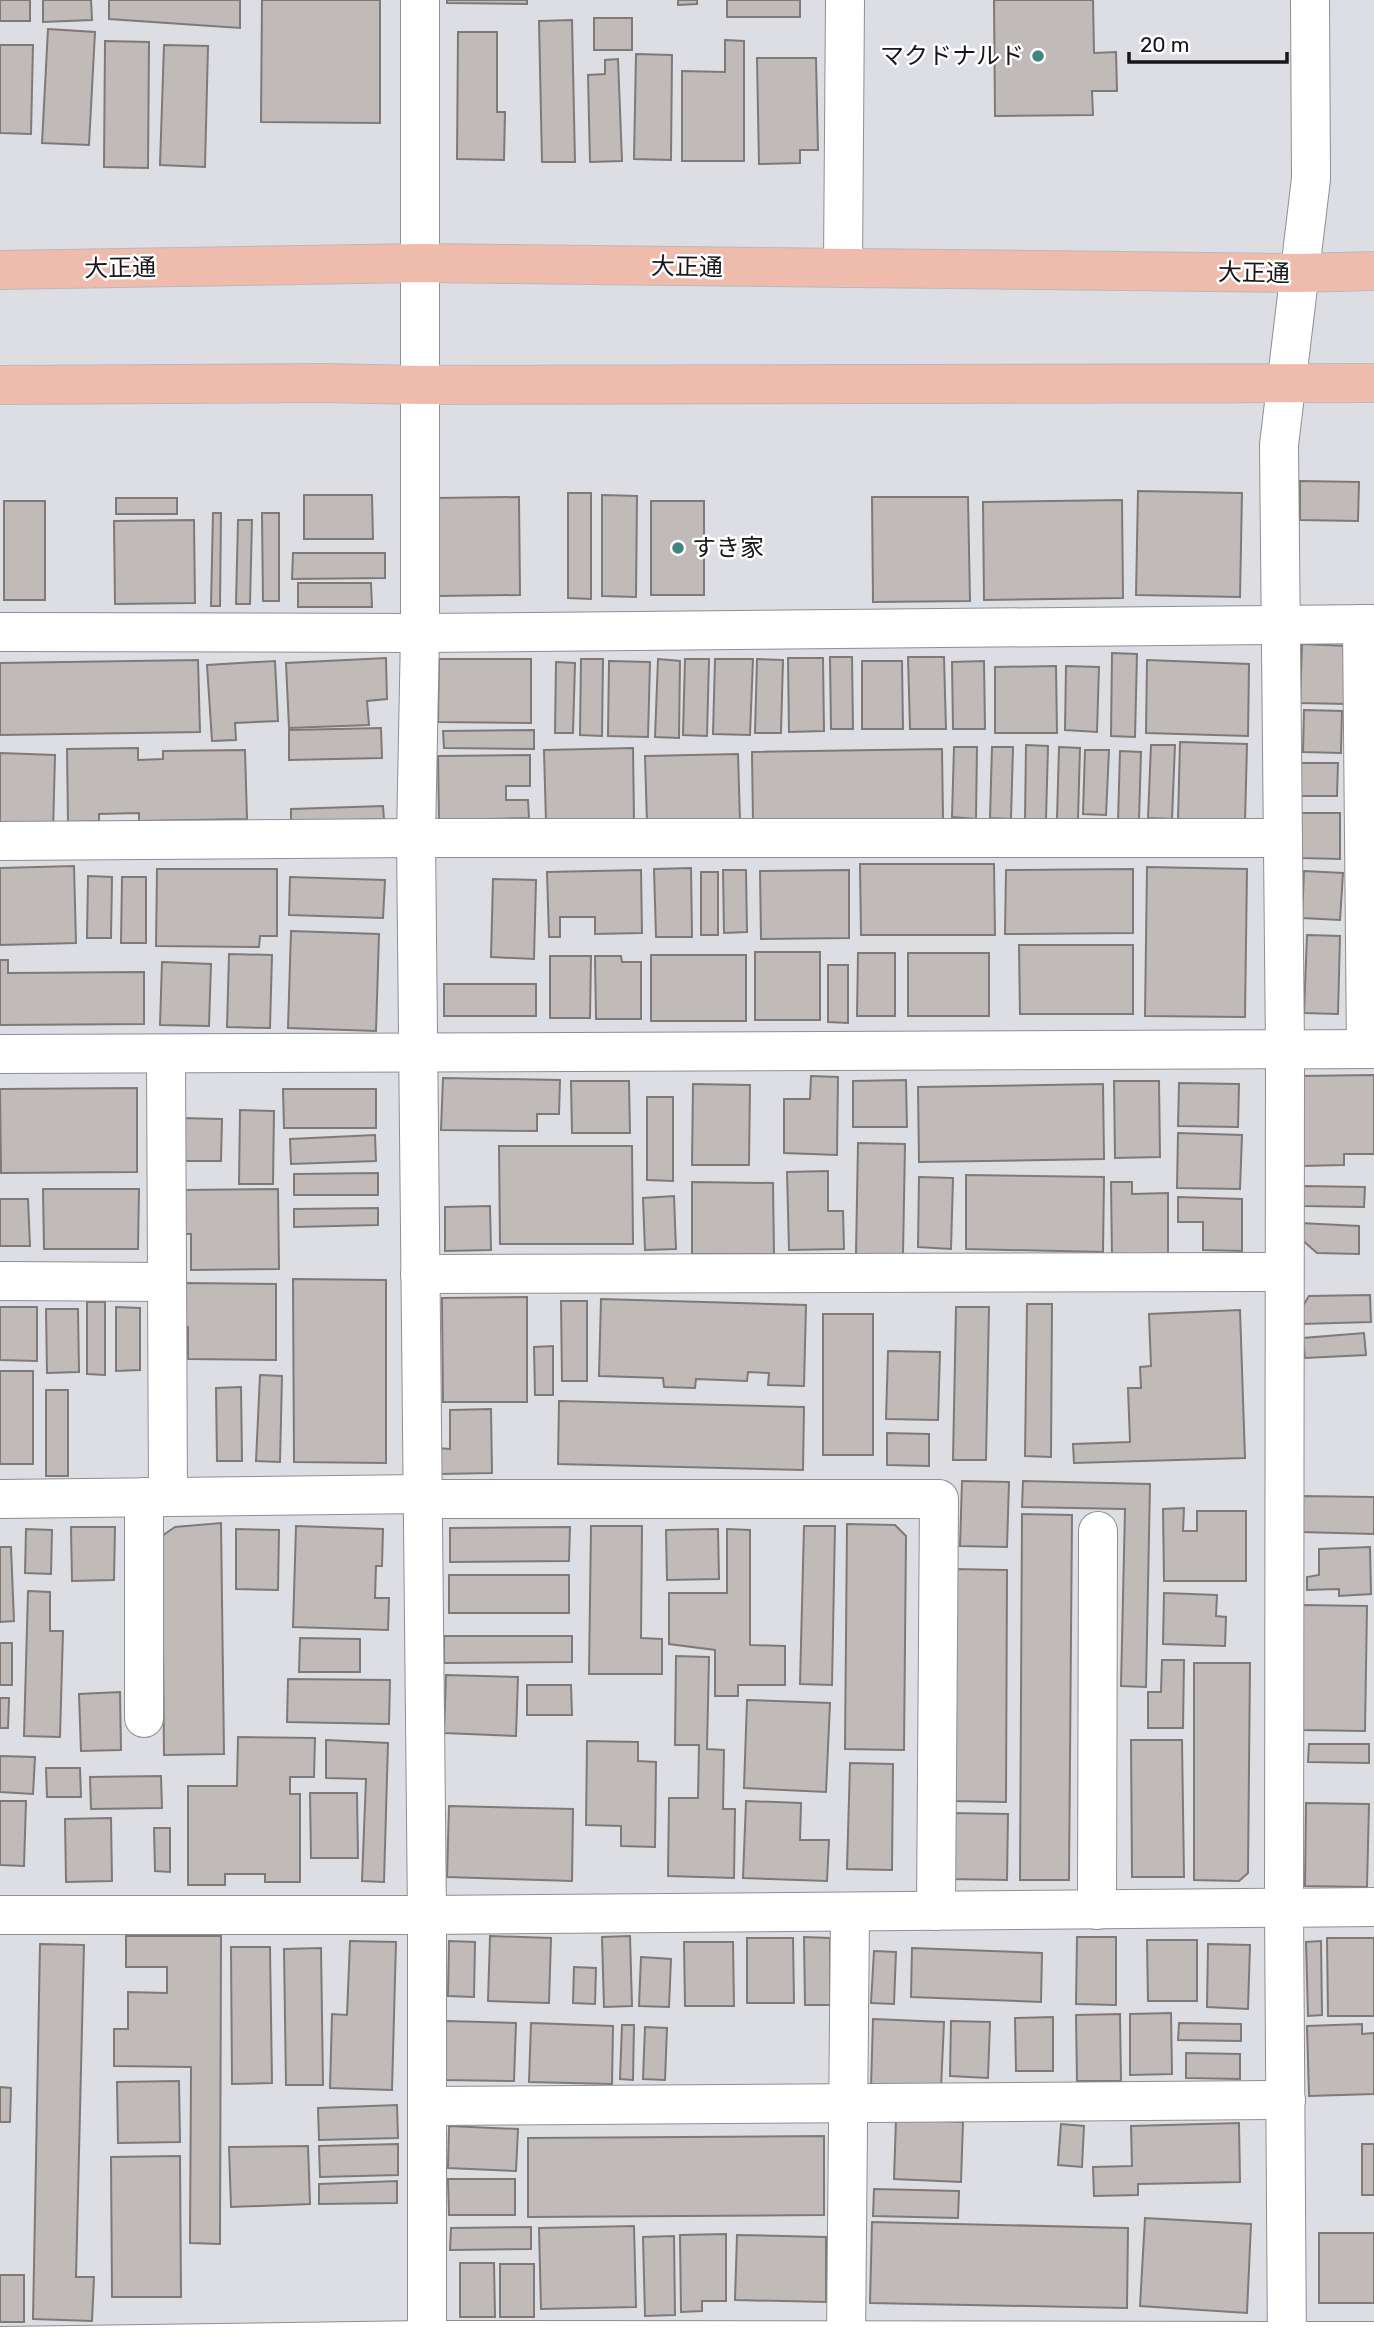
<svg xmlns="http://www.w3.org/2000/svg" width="1374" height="2349" font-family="Rubik,'Noto Sans JP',sans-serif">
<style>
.building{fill:#c0bab9;stroke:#7f7978;stroke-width:2}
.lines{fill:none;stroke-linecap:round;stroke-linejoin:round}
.minor-casing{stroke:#8e8f94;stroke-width:40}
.major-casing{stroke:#b9b9ba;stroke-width:40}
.minor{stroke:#fff;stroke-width:38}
.major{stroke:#efbbad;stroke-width:38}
.poi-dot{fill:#3f8681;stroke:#fff;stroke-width:2.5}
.labels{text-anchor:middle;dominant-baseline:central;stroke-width:5;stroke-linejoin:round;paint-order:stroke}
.poi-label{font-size:24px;fill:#171719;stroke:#fff;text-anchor:end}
.street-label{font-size:24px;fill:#171719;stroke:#fff}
</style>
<rect width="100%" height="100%" fill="#dddee4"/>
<!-- building -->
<g class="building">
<rect x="0" y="0" width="30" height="21"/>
<path d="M43,0H91L92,20L43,22Z"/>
<path d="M109,0H240V28L109,19Z"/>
<path d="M262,0H380V123L261,122Z"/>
<path d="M447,0H527V4L447,3Z"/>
<path d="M678,0H697V4L678,5Z"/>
<rect x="727" y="0" width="73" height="17"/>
<path d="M994,0H1093L1094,53L1116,52L1117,91H1092L1093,115L995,116Z"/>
<rect x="594" y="18" width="38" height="32"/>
<path d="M572,20L575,162H542L539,21Z"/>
<path d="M48,29L95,32L89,145L42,143Z"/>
<path d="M458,32H497V112H505L504,160L457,159Z"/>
<path d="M725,40L744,41V161H682V71L725,72Z"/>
<path d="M105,41L149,42L148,168L104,167Z"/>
<path d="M0,45H33L31,134L0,133Z"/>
<path d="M164,45L208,46L205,167L160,165Z"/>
<path d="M636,54L672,55L671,160L634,159Z"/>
<path d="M757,58H816L818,150H800V163L759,164Z"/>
<path d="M618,59L622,161L590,162L588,75L605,74V60Z"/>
<path d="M1300,481L1359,482L1358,521L1300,520Z"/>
<path d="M1138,491L1242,493L1240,597L1136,595Z"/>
<path d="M568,493H591V599L568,598Z"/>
<path d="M304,495H372L373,539H304Z"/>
<path d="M602,495L637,496L636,597L602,596Z"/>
<path d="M519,497L520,595L437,596L436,498Z"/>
<path d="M872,497H968L970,601L873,602Z"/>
<rect x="116" y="498" width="61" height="16"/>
<path d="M1122,500L1123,598L984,600L983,502Z"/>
<rect x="4" y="501" width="41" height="99"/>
<rect x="651" y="501" width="53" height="94"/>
<path d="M213,513H221L220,606H211Z"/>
<path d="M262,513H279V601H263Z"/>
<path d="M194,520L195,603L115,604L114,521Z"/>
<path d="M238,520H252L250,604H236Z"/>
<path d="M293,553H385V578L292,579Z"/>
<path d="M298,583H371L372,607H298Z"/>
<path d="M1302,644L1347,646L1346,704L1300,703Z"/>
<path d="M1112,653L1137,654L1135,737L1111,736Z"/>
<path d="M830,657H852L853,729H831Z"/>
<path d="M908,657H944L946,729H910Z"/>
<path d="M386,658L387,699L367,701L369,725L289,728L286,663Z"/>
<path d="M788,658H823L824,731L789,732Z"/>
<path d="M439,659H531V723L438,722Z"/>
<path d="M581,659H603L602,736L580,735Z"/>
<path d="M658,659L680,661L679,738L655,737Z"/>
<path d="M685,659H709L707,736L683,735Z"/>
<path d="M715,659H753L750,735L713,734Z"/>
<path d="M757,659L783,660L781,733H755Z"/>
<path d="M198,660L200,732L0,735V663Z"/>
<path d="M1147,660L1249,664L1248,736L1146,733Z"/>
<path d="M275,661L278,721L235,723L236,740L212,741L207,665Z"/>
<path d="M609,661L650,662L648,737L608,736Z"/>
<path d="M862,661H902L903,729H862Z"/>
<path d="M984,661L985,729H953L952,662Z"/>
<path d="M556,662L575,663L573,733H555Z"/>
<path d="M1056,666L1057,733H995V667Z"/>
<path d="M1066,666L1099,667L1097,732L1065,730Z"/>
<path d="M1304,710L1342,711L1341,753L1303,752Z"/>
<path d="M381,728L382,758L289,760V730Z"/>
<path d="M534,730V749L444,748L443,731Z"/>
<path d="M1180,742L1247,744L1245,823L1178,821Z"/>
<path d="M1026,745L1048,746L1046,819H1025Z"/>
<path d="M1151,745H1175L1172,819L1148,818Z"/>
<path d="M954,747H977L976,819L952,817Z"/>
<path d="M992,747H1013L1011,819L990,818Z"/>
<path d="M1059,747L1080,748L1078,819H1057Z"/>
<path d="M138,748V760L163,759V751L245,750L247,819L139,821V813L99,814V821L68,822L67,749Z"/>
<path d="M633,748L634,821L546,822L544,750Z"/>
<path d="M942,749L943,819L753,822L752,752Z"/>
<path d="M1085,750H1109L1106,815L1083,814Z"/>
<path d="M1120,751L1141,752L1139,821H1118Z"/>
<path d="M0,753L55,755L53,833L0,832Z"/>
<path d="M738,754L740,821L647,823L645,756Z"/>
<path d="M530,755V786H506V800H528L529,818L439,820L438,756Z"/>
<path d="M1299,763H1338L1337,796H1300Z"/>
<path d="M383,806L384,819L291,822V809Z"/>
<path d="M1301,813H1340V859L1302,858Z"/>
<path d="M860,864H994L995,935H861Z"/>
<path d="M74,866L76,943L0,945V868Z"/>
<path d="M1147,867L1247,869L1245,1017L1145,1016Z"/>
<path d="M691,868L692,937H656L654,869Z"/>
<path d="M157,869H277V936H260L259,947L156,946Z"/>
<path d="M1133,869V933L1005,934L1006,870Z"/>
<path d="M641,870L642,933L595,934V917H560V937H549L547,872Z"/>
<path d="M723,870H746L747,932L724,933Z"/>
<path d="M849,870V938L761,939L760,871Z"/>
<path d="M1304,871L1343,873L1340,920L1302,918Z"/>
<rect x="701" y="872" width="17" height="63"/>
<path d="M88,876L112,877L111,938H87Z"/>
<path d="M122,877H146V943H121Z"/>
<path d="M290,877L385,880L383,918L289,915Z"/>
<path d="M493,879L536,880L534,959L491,957Z"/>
<path d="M291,931L379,934L376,1031L288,1028Z"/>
<path d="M1307,935L1340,936L1338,1014L1304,1013Z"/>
<path d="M1019,945H1133V1014H1020Z"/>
<rect x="755" y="952" width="65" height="68"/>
<path d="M858,953H895V1016H857Z"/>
<rect x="908" y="953" width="81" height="63"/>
<path d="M229,954L272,955L270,1028L227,1027Z"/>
<rect x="651" y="955" width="95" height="66"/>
<path d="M550,956H591L590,1018H550Z"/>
<path d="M595,956H621L622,962H641V1019H596Z"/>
<path d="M0,960H8V973L144,972V1024L0,1025Z"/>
<path d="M162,962L211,964L209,1026L160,1025Z"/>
<path d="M828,965H848V1023L828,1022Z"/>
<rect x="444" y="984" width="92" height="32"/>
<path d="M1374,1075V1154H1344V1165L1301,1166L1299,1076Z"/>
<path d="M811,1076L838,1077L837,1155L784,1153V1099H810Z"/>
<path d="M443,1078L560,1080L559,1114H537V1131L441,1130Z"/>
<path d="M906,1080L907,1127H853V1081Z"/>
<path d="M571,1081H629L630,1133H572Z"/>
<path d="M1114,1081H1159L1160,1157L1115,1158Z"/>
<path d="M1179,1083L1239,1084L1238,1127L1178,1126Z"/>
<path d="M693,1084L750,1085L749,1165H692Z"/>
<path d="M1103,1084L1104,1159L919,1162L918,1087Z"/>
<path d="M137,1088V1172L1,1173L0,1089Z"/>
<path d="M283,1089H376V1128H284Z"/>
<path d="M647,1097H673V1181L647,1180Z"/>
<path d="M240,1110L274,1111L273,1184H239Z"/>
<path d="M181,1118L222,1119L221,1161H181Z"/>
<path d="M1178,1133L1242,1135L1240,1189L1177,1188Z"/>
<path d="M375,1135L376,1161L291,1164L290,1139Z"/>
<path d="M858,1143L905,1144L903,1255L856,1254Z"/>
<path d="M499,1146H632L633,1244H500Z"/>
<path d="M828,1171V1211H843L844,1249L789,1250L787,1172Z"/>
<path d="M378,1173V1195H294V1174Z"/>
<path d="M966,1175L1104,1177L1103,1252L966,1249Z"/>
<path d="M919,1177L953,1178L951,1249L918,1247Z"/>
<path d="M692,1182L773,1183L774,1254H692Z"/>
<path d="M1111,1182H1132V1194L1168,1193V1257H1112Z"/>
<path d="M1303,1186L1365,1187L1364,1207L1303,1206Z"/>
<path d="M43,1189H139L138,1249H44Z"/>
<path d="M278,1189L279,1269L191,1270V1234H181L180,1190Z"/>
<path d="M674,1196L676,1249L645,1250L643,1198Z"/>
<path d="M1178,1197L1242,1199V1251L1203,1250V1222H1178Z"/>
<path d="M0,1199H28L30,1246H0Z"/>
<path d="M490,1206L491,1250L445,1251V1207Z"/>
<path d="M378,1208V1225L294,1227V1209Z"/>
<path d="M1300,1223L1359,1226V1254L1317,1253L1301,1239Z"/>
<path d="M293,1279L386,1280V1463L294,1462Z"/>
<path d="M184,1283L276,1284V1360L188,1359V1327H184Z"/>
<path d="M1370,1295L1371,1322L1301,1324V1309L1309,1296Z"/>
<path d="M527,1297V1402H443L442,1298Z"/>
<path d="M601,1299L806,1305L804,1386L768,1385L769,1373L748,1372L747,1381L696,1379L695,1388L664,1387L663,1378L599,1376Z"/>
<path d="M561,1301H587V1381H562Z"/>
<path d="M87,1302H105V1375L87,1374Z"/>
<path d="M1027,1304H1052L1051,1457L1025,1456Z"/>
<path d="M0,1307H37V1361L0,1360Z"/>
<path d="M116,1307L140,1308V1370L116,1371Z"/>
<path d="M956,1307H989L986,1460H953Z"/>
<path d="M46,1309H78L79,1372L47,1373Z"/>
<path d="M1240,1310L1245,1458L1074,1463L1073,1444L1130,1442L1128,1388H1141L1140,1367L1151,1366L1149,1314Z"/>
<rect x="823" y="1314" width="50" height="141"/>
<path d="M1364,1333L1366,1355L1305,1358L1303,1338Z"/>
<path d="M553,1346V1395H535L534,1347Z"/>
<path d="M888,1351L940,1352L938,1420L886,1419Z"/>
<rect x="0" y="1371" width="33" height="93"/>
<path d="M260,1375L282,1376L280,1462L256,1461Z"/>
<path d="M241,1387L242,1461H217L216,1388Z"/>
<rect x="46" y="1390" width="22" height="86"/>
<path d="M559,1401L804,1407L803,1470L558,1464Z"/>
<path d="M491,1409L492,1473L439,1474L438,1448L450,1449V1410Z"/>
<path d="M887,1433L929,1434V1466L887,1465Z"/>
<path d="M962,1481L1009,1482L1007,1547L960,1546Z"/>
<path d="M1023,1481L1150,1484L1146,1687L1121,1686L1125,1509L1022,1507Z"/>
<path d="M1301,1496L1374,1497V1534L1301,1532Z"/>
<path d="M1184,1508L1183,1531H1197V1511H1246V1581H1164L1163,1509Z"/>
<path d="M1022,1514L1072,1515L1069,1880H1020Z"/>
<path d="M221,1523L224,1754L164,1755L162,1536L175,1527Z"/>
<path d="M847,1524L895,1525L906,1536L904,1750L845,1749Z"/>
<path d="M296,1526L383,1529L382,1566H376L375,1598H389L388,1630L293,1627Z"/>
<path d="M591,1526H642L641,1638L662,1639V1674H589Z"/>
<path d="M804,1526H835L832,1685L800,1684Z"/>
<path d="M71,1527H115L114,1580L72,1581Z"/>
<path d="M570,1527L569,1561L450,1562V1528Z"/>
<path d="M26,1529L52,1530L51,1574L25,1573Z"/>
<path d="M236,1529L279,1530L278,1590L236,1589Z"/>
<path d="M718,1529L719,1579L667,1580L666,1530Z"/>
<path d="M727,1529L750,1530V1645L785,1646V1685H738V1696H715V1650L669,1644V1593H727Z"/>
<path d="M0,1547H11L14,1621L0,1622Z"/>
<path d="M1370,1547L1371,1594L1339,1596V1589L1307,1590V1577L1319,1575V1549Z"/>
<path d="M952,1569L1007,1570L1006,1802L951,1801Z"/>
<rect x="449" y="1575" width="120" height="38"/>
<path d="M28,1591L50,1592V1631H63L60,1737L24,1736Z"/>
<path d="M1164,1593L1217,1595L1216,1616L1226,1617L1225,1646L1163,1644Z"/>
<path d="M1303,1605L1367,1606L1365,1731L1301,1730Z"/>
<path d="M444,1636H572V1662L444,1663Z"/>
<path d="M300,1638L360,1639V1672H299Z"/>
<rect x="0" y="1643" width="12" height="42"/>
<path d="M676,1656L709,1657L707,1749L724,1750L723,1809H735L734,1878L668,1876L669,1798H698L699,1745H675Z"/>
<path d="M1162,1660H1184L1183,1728H1148V1692H1161Z"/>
<path d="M1194,1663H1250L1248,1873L1239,1881L1194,1880Z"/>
<path d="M446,1675L518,1677L516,1736L444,1733Z"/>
<path d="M288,1679L390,1680L389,1724L287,1722Z"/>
<path d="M527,1685H571L572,1715H527Z"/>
<path d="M120,1692L121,1750L81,1751L79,1694Z"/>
<path d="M0,1698H9L8,1728H0Z"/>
<path d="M747,1700L830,1703L826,1792L744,1788Z"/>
<path d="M238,1737L315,1738L314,1777H290V1794H300V1882H265V1874H225V1885H188V1786H237Z"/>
<path d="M326,1740L388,1743L384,1882L362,1881L366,1779L326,1778Z"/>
<path d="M1131,1740H1182L1184,1877H1132Z"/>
<path d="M587,1741L638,1742V1761L656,1762L655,1847L621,1846V1826L586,1825Z"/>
<path d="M1309,1744H1369V1763L1308,1762Z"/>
<path d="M0,1756L35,1757L33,1794L0,1792Z"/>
<path d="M850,1763L893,1764L892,1870L847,1869Z"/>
<path d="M46,1768H80L81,1797H47Z"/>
<path d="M161,1776L162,1808L91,1809L90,1777Z"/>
<path d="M310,1793H357L358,1858H311Z"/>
<path d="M0,1801H26L24,1866L0,1865Z"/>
<path d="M746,1801L801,1803L800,1840H829L827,1881L743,1878Z"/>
<path d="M1306,1803L1369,1804L1367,1887L1305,1886Z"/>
<path d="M449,1806L573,1809L572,1881L447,1877Z"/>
<path d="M952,1813L1008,1814L1007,1880L950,1879Z"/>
<path d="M111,1818L112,1881L66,1882L65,1819Z"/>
<path d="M154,1828H170V1872L155,1871Z"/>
<path d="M126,1936H221L220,2244L190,2243L191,2067L114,2066V2029H128V1992L167,1993V1967H126Z"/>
<path d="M490,1936L551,1938L549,2003L488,2001Z"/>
<path d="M630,1936L632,2006L604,2007L602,1937Z"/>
<path d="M804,1937L830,1938V2005H805Z"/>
<path d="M1077,1937H1116V2005L1076,2004Z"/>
<path d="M747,1938H793L794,2003H747Z"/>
<path d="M1327,1938H1374V2016H1328Z"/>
<path d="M1147,1940H1197V2001H1148Z"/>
<path d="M350,1941L396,1942L392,2090L330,2088L332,2014L347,2015Z"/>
<path d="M449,1941L475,1942L474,1997L448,1996Z"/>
<path d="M1321,1941L1322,2015L1308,2016L1306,1942Z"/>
<path d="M684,1942H733L734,2006H685Z"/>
<path d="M40,1944L84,1945L76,2277H94L92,2321L33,2319Z"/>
<path d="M1208,1944L1250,1945L1248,2009L1207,2007Z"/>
<path d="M231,1947H270L272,2083L232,2084Z"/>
<path d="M321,1948L323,2085H286L284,1949Z"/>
<path d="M912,1948L1042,1953L1041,2002L911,1997Z"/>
<path d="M874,1951L896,1952L894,2004L871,2003Z"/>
<path d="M641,1957L671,1959L669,2007L639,2006Z"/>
<path d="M574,1967L596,1968L595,2004L573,2003Z"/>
<path d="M1171,2013L1172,2074L1130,2075V2014Z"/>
<path d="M1120,2014L1121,2081H1077L1076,2015Z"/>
<path d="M1053,2017V2071H1016L1015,2018Z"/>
<path d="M873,2019L944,2022L941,2089L871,2087Z"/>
<path d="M446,2021L516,2023L514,2081L444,2080Z"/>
<path d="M951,2021L990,2022L988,2078L950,2076Z"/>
<path d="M531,2023L613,2026L612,2084L529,2082Z"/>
<path d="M1179,2023L1241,2024V2041L1178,2040Z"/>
<path d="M1362,2024V2034L1374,2033V2094L1309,2096L1307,2026Z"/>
<path d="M622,2025H634L633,2080L620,2079Z"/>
<path d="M645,2027L667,2028L665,2080L643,2079Z"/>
<path d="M1186,2053L1240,2054V2079L1186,2078Z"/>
<path d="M179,2081L180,2142L118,2143L117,2082Z"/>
<path d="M0,2087L11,2088L10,2122H0Z"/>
<path d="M397,2105L398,2138L319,2140L318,2108Z"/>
<path d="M896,2119L963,2122L961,2182L894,2179Z"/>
<path d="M1239,2123L1240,2182L1138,2184V2195L1094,2196L1093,2167L1132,2166L1131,2126Z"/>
<path d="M1061,2124L1084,2126L1082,2167L1058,2165Z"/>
<path d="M449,2126L518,2129L516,2171L448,2168Z"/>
<path d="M824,2136V2215L528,2217V2138Z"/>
<path d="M398,2144V2175L320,2177L319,2146Z"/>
<rect x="1362" y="2144" width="12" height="51"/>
<path d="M308,2146L310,2204L231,2207L229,2147Z"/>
<path d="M180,2156L181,2297H112L111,2157Z"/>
<path d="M448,2179H515V2215H449Z"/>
<path d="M397,2181V2203L319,2204V2184Z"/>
<path d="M874,2189L959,2191L958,2218L873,2216Z"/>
<path d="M1145,2218L1251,2224L1247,2313L1140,2306Z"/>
<path d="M872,2222L1128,2228L1127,2308L870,2303Z"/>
<path d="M634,2226L636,2307L541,2309L539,2228Z"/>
<path d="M531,2227V2249L450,2250L451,2228Z"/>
<rect x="1319" y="2233" width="55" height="70"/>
<path d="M726,2234V2301H702V2311L681,2312L680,2235Z"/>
<path d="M737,2235L826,2237V2302L735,2300Z"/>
<path d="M674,2236L675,2315L645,2316L643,2237Z"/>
<path d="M460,2263H494L495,2317H460Z"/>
<rect x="500" y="2264" width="34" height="53"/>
<rect x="0" y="2275" width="24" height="47"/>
</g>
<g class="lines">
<defs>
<g id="minor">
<path d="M420,0V633L416,838L427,1915V2349"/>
<path d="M843,268L845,0"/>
<path d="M1362,624L1366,1049"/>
<path d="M0,632L420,633L1374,624"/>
<path d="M0,841L416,838H1283"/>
<path d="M0,1054L1374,1049"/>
<path d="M166,1054L168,1497"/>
<path d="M420,1274L1284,1272"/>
<path d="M0,1281L167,1282"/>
<path d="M0,1499L422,1494"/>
<path d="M422,1499H939L936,1911"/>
<path d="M144,1718V1497"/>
<path d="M1097,1910L1098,1531"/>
<path d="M0,1915H427L1374,1907"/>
<path d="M429,2106L1286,2100"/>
<path d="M846,2340L850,1912"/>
<path d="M0,2346L427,2340L1374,2341"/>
<path d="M1287,2349L1284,1908L1285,1050L1279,445L1311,179L1310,0"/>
</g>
<g id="major">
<path d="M0,270L421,263L1299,273L1374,271"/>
<path d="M0,385L325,383L420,385L1374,383"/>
</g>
</defs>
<!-- minor casing -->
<use href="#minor" class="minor-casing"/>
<!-- major casing -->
<use href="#major" class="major-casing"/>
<!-- minor -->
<use href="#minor" class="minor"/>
<!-- major -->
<use href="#major" class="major"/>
</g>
<!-- markers -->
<g class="poi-dot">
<circle cx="1038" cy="56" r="7"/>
<circle cx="678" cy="548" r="7"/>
</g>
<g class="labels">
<!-- poi labels -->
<g class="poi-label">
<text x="1024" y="56">マクドナルド</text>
<text x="692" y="548" text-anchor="start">すき家</text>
</g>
<!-- street labels -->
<g class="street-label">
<text transform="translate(687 267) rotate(1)">大正通</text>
<text transform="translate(120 268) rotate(-1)">大正通</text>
<text transform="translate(1254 273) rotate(1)">大正通</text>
</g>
</g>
<!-- scale -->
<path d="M1129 52v10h158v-10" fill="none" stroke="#171719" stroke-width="3.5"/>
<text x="1140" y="52" font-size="21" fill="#171719" stroke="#ffffff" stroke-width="5" paint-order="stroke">20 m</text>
</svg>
